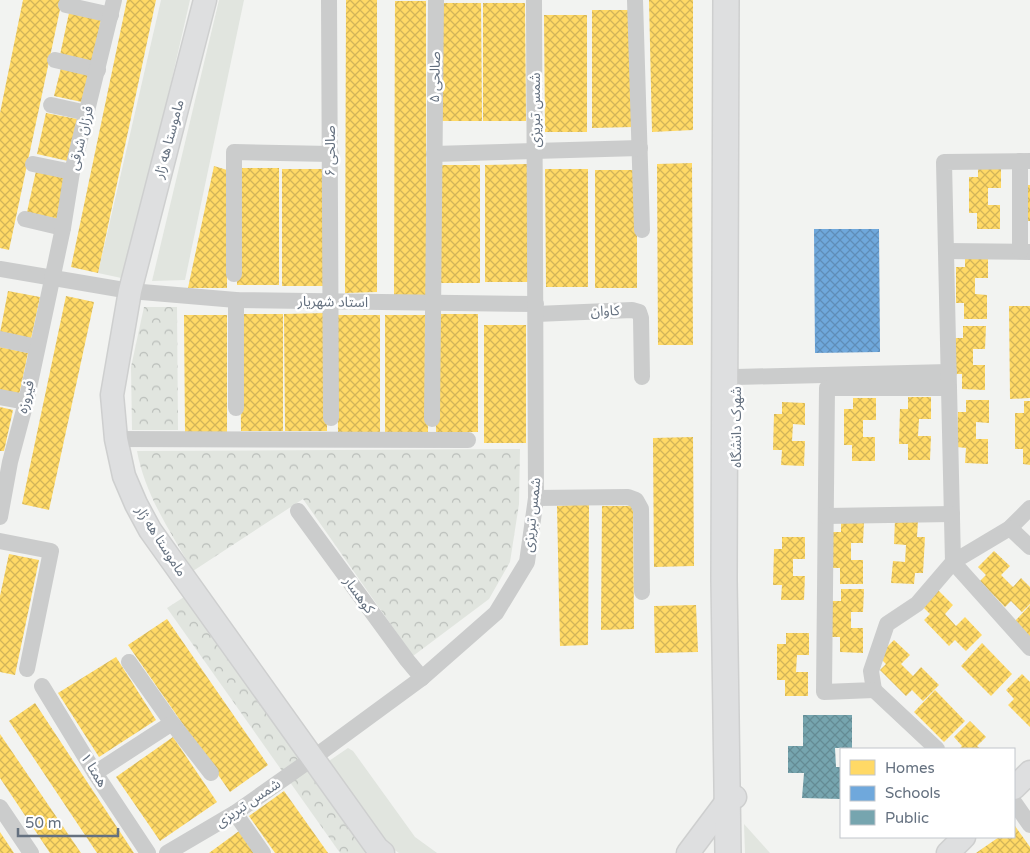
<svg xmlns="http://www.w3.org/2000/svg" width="1030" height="853" font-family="'Varela Round','Noto Sans Arabic',sans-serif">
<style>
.grass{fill:#e1e5df}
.park{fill:url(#park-crowns)}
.homes{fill:url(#homes-cross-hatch)}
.schools{fill:url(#schools-cross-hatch)}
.public{fill:url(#public-cross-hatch)}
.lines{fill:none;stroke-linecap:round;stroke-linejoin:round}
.secondary-casing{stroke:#cecfcf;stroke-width:25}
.primary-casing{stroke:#cecfcf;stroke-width:28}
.street{stroke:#cbcccc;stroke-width:16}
.secondary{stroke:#dedfe0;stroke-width:22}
.primary{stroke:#dedfe0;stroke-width:25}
.labels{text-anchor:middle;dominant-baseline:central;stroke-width:5;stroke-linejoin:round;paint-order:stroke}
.street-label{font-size:14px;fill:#64707f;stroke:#fff}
</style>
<defs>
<pattern id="park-crowns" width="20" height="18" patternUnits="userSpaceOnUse" patternTransform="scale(1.25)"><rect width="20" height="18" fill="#e1e5df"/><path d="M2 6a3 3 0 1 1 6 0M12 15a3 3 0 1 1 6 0" fill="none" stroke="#babeba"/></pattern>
<pattern id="homes-cross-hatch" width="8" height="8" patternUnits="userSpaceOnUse" patternTransform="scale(1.25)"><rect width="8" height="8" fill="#ffd966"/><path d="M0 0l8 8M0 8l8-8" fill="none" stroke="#d2b459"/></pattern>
<pattern id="schools-cross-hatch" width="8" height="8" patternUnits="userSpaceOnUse" patternTransform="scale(1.25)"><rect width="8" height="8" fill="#6fa8dc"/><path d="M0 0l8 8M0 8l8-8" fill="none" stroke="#5f8db8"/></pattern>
<pattern id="public-cross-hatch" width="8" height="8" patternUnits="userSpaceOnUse" patternTransform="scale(1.25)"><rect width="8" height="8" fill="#76a5af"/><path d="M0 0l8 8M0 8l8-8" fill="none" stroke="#648b94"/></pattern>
</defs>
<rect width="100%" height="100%" fill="#f2f3f1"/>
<!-- grass -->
<g class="grass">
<path d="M161,0H190L126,279L98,273Z"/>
<path d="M219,0H244L185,280L152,281Z"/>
<path d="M348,748L353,751L415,837L437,853H399L386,844L326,763Z"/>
<path d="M744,824L770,853H745Z"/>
</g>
<!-- park -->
<g class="park">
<path d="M144,307H177L178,430H132L131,367Z"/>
<path d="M520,449L519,504L510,562L489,599L413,656L303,499L193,571C171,533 145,495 137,451Z"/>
<path d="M184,597L371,853H340L167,608Z"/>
</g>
<!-- homes -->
<g class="homes">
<path d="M23,0H62L9,250L0,248V113Z"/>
<path d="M127,0H156L98,273L71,267Z"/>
<path d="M346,0H377V292L345,293Z"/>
<path d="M649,0H693V130L652,132Z"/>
<path d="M395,1H426V295H394Z"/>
<path d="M439,3H481L482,121H439Z"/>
<path d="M483,3H525L526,121H483Z"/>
<path d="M592,10H634V127L592,128Z"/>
<path d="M69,13L101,20L92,62L60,55Z"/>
<path d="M544,15H587V132H545Z"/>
<path d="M61,68L89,74L82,102L54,96Z"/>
<path d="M46,113L77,119L68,161L37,154Z"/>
<path d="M692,163L693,345H658L657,164Z"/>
<path d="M527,164L528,282H485V165Z"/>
<path d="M437,165H480V283H438Z"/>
<path d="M214,166L227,170V288H188Z"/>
<path d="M978,166H1001V188H988V205H1000V229H977V213H969V177H978Z"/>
<path d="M236,168H279V285H237Z"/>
<rect x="282" y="169" width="43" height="117"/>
<path d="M545,169H588V287H546Z"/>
<rect x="595" y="170" width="42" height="118"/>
<path d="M36,171L67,177L58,219L27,212Z"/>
<rect x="1027" y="185" width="3" height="36"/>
<path d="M965,256H988V278H975V294L987,295V319H964V303H956V267H965Z"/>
<path d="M8,291L40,297L31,339L0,333Z"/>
<path d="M66,296L94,302L49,510L22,504Z"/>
<path d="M1009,306H1030V398L1010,399Z"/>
<path d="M327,313V431H285L284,314Z"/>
<path d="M240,314H283V431H241Z"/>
<path d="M435,314H478V432H436Z"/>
<path d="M184,315H227V432H185Z"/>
<path d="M337,315H380V433H338Z"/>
<path d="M385,315H427L428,432L385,433Z"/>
<rect x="484" y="325" width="42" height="118"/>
<path d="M963,326H986L985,349H973V365H985V390L962,389V374H954V338H963Z"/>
<path d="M0,347L28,353L19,395L0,391Z"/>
<path d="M908,397H931V419H919L918,436H931L930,460H908V444H899L900,409H908Z"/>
<path d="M853,398H876V420H863V437H875V461H852V445H844V409H853Z"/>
<path d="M966,400H989V423L976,422V439H988V464L965,463L966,448L957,447L958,412H966Z"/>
<path d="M1024,401H1030V465L1023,464V449H1015V413H1024Z"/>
<path d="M782,402L805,403V425L793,424L792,441H805L804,466L781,465L782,450H773L774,414H782Z"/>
<path d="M0,407L13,410L4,451H0Z"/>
<path d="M693,437L694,566L654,567L653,438Z"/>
<path d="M589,504L588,645L560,646L557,506Z"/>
<path d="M602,506H633L634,629L601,630Z"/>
<path d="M841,520L864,521L863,543H851V560H863V584H840V568H832V532H841Z"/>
<path d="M895,520L918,521L917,537H925L923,573H915L914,584L891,583L893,561L905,562L906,545L894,544Z"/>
<path d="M782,537H805V559H793V576H805L804,600H781L782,585H773L774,549H782Z"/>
<path d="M994,551L1010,566L1001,575L1013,587L1021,578L1030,587V604L1022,612L1011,601L1005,607L980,581L986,575L978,567Z"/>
<path d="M9,554L39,560L15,675L0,672V596Z"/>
<path d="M841,589H864L863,612H851V628H863V653L840,652V637H831L832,601H841Z"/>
<path d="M938,590L953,605L945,614L956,626L965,617L982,635L966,651L955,640L949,646L924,620L930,614L922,606Z"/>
<path d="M696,605L698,652L655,653L654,606Z"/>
<path d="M1030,605V639L1014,622Z"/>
<path d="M167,619L268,765L230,792L128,645Z"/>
<path d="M786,633H809V655H797L796,672H808V696H785V680H777V644H786Z"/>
<path d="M894,640L910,655L901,664L913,676L921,667L939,685L923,701L912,690L906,696L880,670L886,664L878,656Z"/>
<path d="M982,643L1012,674L991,696L961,666Z"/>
<path d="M116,657L156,720L99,757L58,693Z"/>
<path d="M1022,674L1030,682V727L1008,705L1014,699L1006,690Z"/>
<path d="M935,690L965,721L944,742L914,712Z"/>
<path d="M35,703L134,853H97L9,721Z"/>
<path d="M970,721L986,737L977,746L981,749H959L962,746L954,737Z"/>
<path d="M0,734L81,853H50L0,778Z"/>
<path d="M173,737L217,802L160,841L116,777Z"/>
<path d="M284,791L328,853H275L249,816Z"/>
<path d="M1014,826H1015L1030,847V853H976L999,837H1014Z"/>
<path d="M239,831L255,853H209Z"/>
<path d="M0,832L14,853H0Z"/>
</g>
<!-- schools -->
<path class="schools" d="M814,229H879L880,352L815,353Z"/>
<!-- public -->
<path class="public" d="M803,715H852V748H835L836,767H841V799L802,798L804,773H788V746H803Z"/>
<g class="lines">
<defs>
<g id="secondary">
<path d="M205,0L130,291L112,395L116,439L124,476L136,504L150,530L377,848L383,853"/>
<path d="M1014,788L1030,772"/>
<path d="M688,853L727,801L735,797"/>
<path d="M948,853L964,837"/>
</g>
<path id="primary" d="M726,0L724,580L728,853"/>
</defs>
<!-- secondary casing -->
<use href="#secondary" class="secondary-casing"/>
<!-- primary casing -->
<use href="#primary" class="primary-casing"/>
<!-- street -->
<g class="street">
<path d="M329,0L331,418"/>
<path d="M635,0L642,230"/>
<path d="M66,5L111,15"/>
<path d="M55,60L98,70"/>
<path d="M51,105L87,113"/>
<path d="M434,154L640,148"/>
<path d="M33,164L72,172"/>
<path d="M25,219L63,228"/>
<path d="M946,251L1030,252"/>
<path d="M1020,251V161"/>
<path d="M0,269L130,291L236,300L536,304"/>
<path d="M234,274V152L331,154"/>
<path d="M236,300V408"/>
<path d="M536,314L632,310L639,312L641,318L642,377"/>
<path d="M0,339L37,347"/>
<path d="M736,377L949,372"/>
<path d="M949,388L944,162L1030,161"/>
<path d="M0,397L26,402"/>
<path d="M432,419L436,0"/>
<path d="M116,439L468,440"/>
<path d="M536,498L628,497L636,500L641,509L642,592"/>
<path d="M1030,508L1010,528L953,562L917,604L887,624L871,671L874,690L824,692L827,388H949L953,562L1030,648"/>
<path d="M298,511L407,660L422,678"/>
<path d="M826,516L952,514"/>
<path d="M0,517L10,462L26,402L63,228L72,172L114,0"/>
<path d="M1010,528L1030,547"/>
<path d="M0,541L51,551L27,669"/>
<path d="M129,662L172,723L211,773"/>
<path d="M42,686L95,773L148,853"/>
<path d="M874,690L937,749"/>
<path d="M95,773L172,723"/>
<path d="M1014,802L1030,825"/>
<path d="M0,807L31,853"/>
<path d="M235,813L263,853"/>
<path d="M167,853L235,813L313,758L422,678L496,613L527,562L536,498L534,0"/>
</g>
<!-- secondary -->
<use href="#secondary" class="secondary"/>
<!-- primary -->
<use href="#primary" class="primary"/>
</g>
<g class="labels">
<!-- street labels -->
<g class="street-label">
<text transform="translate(435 77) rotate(-89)">صالحی ۵</text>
<text transform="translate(535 110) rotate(-90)">شمس تبریزی</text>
<text transform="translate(81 138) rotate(-76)">فرزان شرقی</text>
<text transform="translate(169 139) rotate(-75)">ماموستا هه ژار</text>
<text transform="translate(330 151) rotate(-90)">صالحی ۶</text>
<text transform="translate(333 302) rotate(1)">استاد شهریار</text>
<text transform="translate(605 311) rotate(-2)">کاوان</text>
<text transform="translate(26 397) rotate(-77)">فیروزه</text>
<text transform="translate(736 427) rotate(-90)">شهرک دانشگاه</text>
<text transform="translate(532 515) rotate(-84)">شمس تبریزی</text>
<text transform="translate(161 541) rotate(57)">ماموستا هه ژار</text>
<text transform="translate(359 595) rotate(54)">کوهسار</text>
<text transform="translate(94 770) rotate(58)">همتا ۱</text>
<text transform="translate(248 803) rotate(-34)">شمس تبریزی</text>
</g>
</g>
<!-- legend -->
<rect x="840" y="748" width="175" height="90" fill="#ffffff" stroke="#c1c6cc"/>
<rect x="850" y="760" width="25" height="15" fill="#ffd966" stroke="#c1c6cc"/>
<text x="885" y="773" font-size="15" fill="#64707f">Homes</text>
<rect x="850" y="786" width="25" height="15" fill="#6fa8dc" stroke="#c1c6cc"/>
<text x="885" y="798" font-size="15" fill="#64707f">Schools</text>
<rect x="850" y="810" width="25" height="15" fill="#76a5af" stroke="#c1c6cc"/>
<text x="885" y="823" font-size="15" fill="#64707f">Public</text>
<!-- scale -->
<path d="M18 828v8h100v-8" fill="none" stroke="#64707f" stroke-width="2.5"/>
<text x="25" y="828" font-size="15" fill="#64707f" stroke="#ffffff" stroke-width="4" paint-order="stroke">50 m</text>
</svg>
